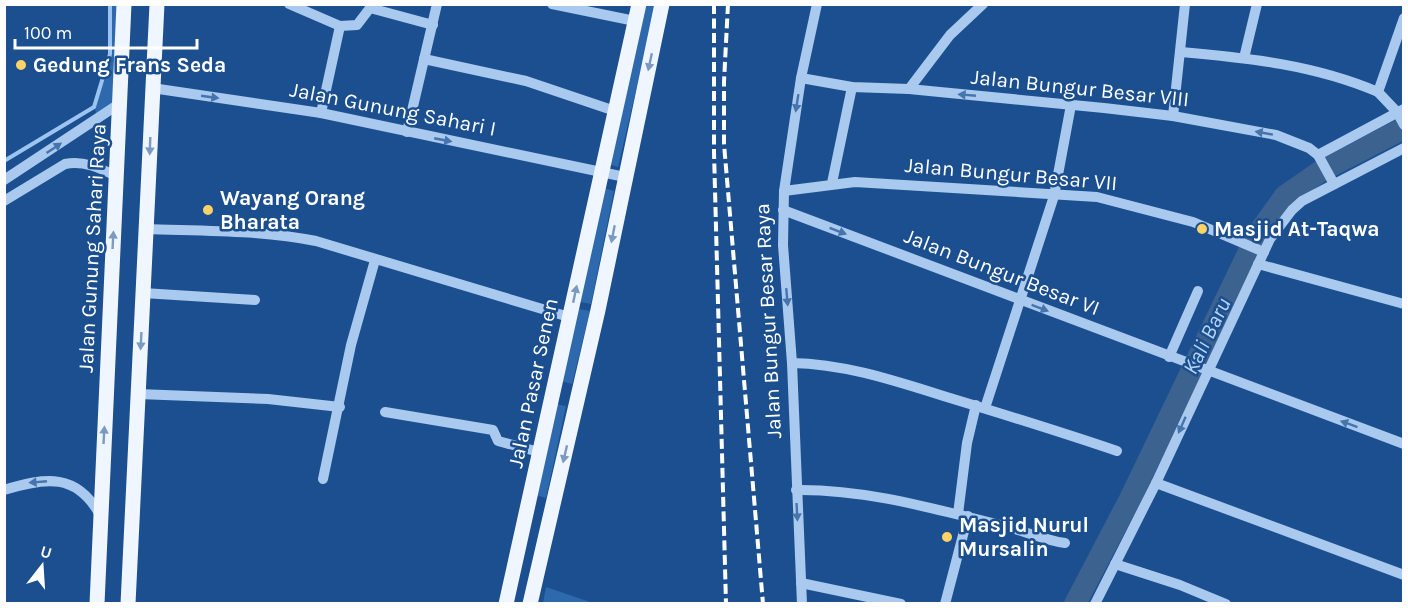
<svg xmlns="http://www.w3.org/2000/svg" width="1408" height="608" font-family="Karla,sans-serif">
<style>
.green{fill:#2e69ad}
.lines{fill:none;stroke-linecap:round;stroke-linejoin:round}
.stream{stroke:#9cc4f0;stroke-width:4}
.river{stroke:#3c6290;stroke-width:22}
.minor{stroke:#a9c9ee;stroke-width:10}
.major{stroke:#f0f6ff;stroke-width:15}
.rail{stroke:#fff;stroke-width:4;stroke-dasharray:10 4.5;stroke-linecap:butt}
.oneway{fill:#7b9ac1}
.oneway2{fill:#4674ac}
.poi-dot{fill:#ffd166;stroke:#1b4f8f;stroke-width:2}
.labels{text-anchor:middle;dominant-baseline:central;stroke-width:5;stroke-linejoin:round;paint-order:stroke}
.poi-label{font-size:21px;font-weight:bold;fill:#fff;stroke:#1b4f8f;text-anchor:start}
.street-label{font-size:21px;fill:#fff;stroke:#1b4f8f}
.water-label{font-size:22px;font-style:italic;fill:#b5d3f5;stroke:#1b4f8f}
</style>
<rect width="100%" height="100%" fill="#1b4f8f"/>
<!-- green -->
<g class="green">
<path d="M110,5H124L119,104L98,117L94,107L110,54Z"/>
<path d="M646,5H656L618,167L608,164Z"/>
<path d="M604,188L614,191L591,304L580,302Z"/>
<path d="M579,309L590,311L572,384L561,381Z"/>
<path d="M556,404L566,406L546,498L536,495Z"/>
<path d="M546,587L593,603H543Z"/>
</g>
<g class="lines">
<!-- stream -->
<path class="stream" d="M4,161L94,107L110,54V4"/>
<!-- river -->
<path class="river" d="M1075,604L1130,499L1257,235L1285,196L1321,171L1404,128"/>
<!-- minor -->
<g class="minor">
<path d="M289,4L340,26L357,25L370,8L433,25"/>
<path d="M552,4L635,21"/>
<path d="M1404,18L1378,92L1397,112L1404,125"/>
<path d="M1181,52C1249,58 1315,65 1378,92"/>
<path d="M1244,58L1257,4"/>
<path d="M424,59L526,81L615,111"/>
<path d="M801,78L852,87L909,89L1104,108L1173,116L1276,135L1309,148L1318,155L1334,184"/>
<path d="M152,88L321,113L625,177"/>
<path d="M909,89L950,35L983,4"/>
<path d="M321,113L340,26"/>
<path d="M1173,116L1185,4"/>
<path d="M407,132L437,4"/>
<path d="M1318,155L1404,109"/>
<path d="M4,180L119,104"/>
<path d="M832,183L852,87"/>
<path d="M784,191L855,182L1097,197L1193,222L1264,252"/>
<path d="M4,201L65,164C83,160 100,168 116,176"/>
<path d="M783,210L1404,444"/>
<path d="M146,229C203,231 260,230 316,241L569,317"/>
<path d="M1258,264L1404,304"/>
<path d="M143,293L255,300"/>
<path d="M1169,357L1198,291"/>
<path d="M792,363C847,364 898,382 950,398C1006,415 1061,432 1117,451"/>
<path d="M138,394L268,399L340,407"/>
<path d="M985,408L1054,196L1071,105"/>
<path d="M385,412L493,430L498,441L539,452"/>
<path d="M323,479L351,345L375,260"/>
<path d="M1156,483L1404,575"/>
<path d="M4,490C46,477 77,473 100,515"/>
<path d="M796,490C868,489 938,510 1008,527C1027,532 1045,540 1065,543"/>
<path d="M958,514L967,443L976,405"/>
<path d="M1115,564L1180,585L1226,604"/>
<path d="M801,583L901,604"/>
<path d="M802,604L792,363L783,245L784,191L801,78L817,4"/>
<path d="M945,604L968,516"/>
<path d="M1095,604L1156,483L1270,239L1292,210L1302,201L1404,148"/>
</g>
<!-- major -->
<g class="major">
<path d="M97,604L124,4"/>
<path d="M128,604L157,4"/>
<path d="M506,604L639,4"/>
<path d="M530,604L598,310L662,4"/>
</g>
<!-- rail -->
<g class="rail">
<path d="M714,4V152L726,604"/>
<path d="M728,4L724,82V144L763,604"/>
</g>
</g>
<!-- one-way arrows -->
<defs><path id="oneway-solid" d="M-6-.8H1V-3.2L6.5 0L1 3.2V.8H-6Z" transform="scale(1.5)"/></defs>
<g class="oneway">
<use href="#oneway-solid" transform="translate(650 62) rotate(102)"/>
<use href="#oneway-solid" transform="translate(150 146) rotate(92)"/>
<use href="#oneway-solid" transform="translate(613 234) rotate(101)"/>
<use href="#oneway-solid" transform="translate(113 240) rotate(-87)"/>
<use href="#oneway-solid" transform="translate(575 294) rotate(-78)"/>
<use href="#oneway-solid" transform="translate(141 341) rotate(93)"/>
<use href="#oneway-solid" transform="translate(104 435) rotate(-87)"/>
<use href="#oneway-solid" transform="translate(565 454) rotate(103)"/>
</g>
<g class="oneway2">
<use href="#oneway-solid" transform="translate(967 95) rotate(-175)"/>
<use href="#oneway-solid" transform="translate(210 97) rotate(8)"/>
<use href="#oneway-solid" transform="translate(797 103) rotate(99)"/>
<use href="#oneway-solid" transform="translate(1264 133) rotate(-170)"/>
<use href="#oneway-solid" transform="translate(443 140) rotate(11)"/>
<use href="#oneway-solid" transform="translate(54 148) rotate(-34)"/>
<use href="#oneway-solid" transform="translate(838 231) rotate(21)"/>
<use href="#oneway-solid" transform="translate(787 297) rotate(85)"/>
<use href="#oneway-solid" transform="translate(1040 308) rotate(21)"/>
<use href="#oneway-solid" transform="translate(1349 424) rotate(-160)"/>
<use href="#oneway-solid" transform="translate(1182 425) rotate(114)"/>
<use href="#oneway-solid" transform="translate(38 482) rotate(175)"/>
<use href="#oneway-solid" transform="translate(797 512) rotate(87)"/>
</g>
<!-- markers -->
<g class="poi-dot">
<circle cx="21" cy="65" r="6"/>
<circle cx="208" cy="210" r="6"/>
<circle cx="1202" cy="229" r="6"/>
<circle cx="947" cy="537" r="6"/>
</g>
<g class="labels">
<!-- poi labels -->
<g class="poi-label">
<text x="33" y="65">Gedung Frans Seda</text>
<text x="220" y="198">Wayang Orang<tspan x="220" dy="24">Bharata</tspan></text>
<text x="1214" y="229">Masjid At-Taqwa</text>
<text x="959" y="525">Masjid Nurul<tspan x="959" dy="24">Mursalin</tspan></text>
</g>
<!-- street labels -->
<g class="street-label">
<text transform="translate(1080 88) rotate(6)">Jalan Bungur Besar VIII</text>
<text transform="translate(393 109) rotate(11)">Jalan Gunung Sahari I</text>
<text transform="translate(1011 174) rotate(5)">Jalan Bungur Besar VII</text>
<text transform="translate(92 248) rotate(-87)">Jalan Gunung Sahari Raya</text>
<text transform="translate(1002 272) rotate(21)">Jalan Bungur Besar VI</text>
<text transform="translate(768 321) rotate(-93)">Jalan Bungur Besar Raya</text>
<text transform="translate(533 383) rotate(-78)">Jalan Pasar Senen</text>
</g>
<!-- water labels -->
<g class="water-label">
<text transform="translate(1207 336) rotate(-64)">Kali Baru</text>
</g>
</g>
<!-- border -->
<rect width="1408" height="608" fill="none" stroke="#ffffff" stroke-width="12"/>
<!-- north arrow -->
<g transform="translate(42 566) rotate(17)" stroke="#1b4f8f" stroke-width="4.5" paint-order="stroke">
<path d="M0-4.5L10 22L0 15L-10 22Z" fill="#ffffff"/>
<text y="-9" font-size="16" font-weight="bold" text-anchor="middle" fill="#ffffff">U</text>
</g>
<!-- scale -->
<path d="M15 39v9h182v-9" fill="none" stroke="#ffffff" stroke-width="3"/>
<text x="24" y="39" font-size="18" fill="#ffffff" stroke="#1b4f8f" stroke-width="4.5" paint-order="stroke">100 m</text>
</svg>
